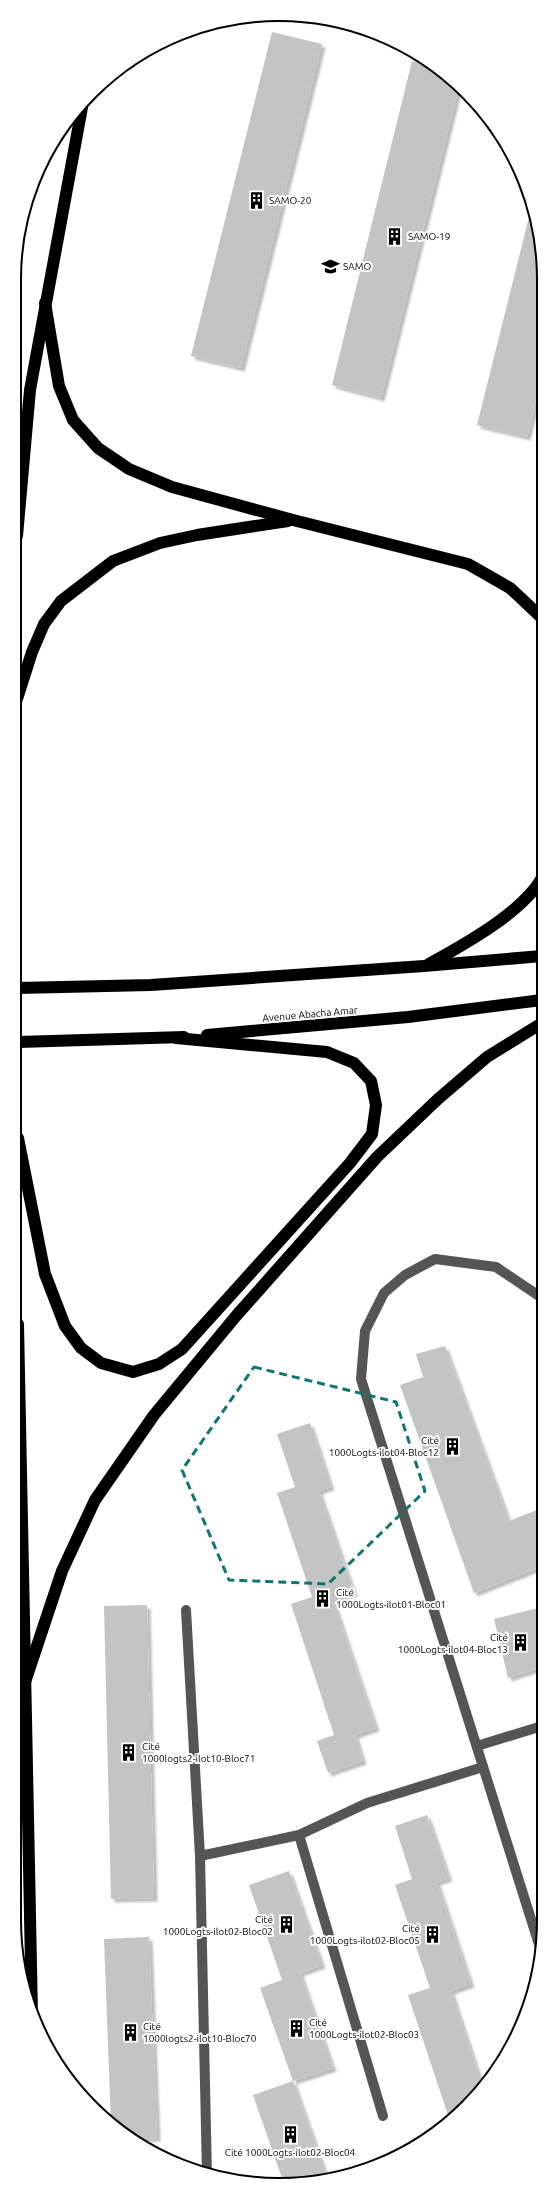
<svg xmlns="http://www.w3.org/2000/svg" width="558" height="2199" font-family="Ubuntu,sans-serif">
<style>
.building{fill:#c4c4c4;filter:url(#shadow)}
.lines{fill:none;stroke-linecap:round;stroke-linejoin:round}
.minor{stroke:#555;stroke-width:10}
.highway{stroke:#000;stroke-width:12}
.marked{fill:none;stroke:#0f766e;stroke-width:3;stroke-dasharray:8 5;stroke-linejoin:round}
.labels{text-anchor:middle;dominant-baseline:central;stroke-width:4;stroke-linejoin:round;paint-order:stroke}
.poi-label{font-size:10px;fill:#000;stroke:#fff;text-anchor:start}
.street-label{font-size:10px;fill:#000;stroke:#fff}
.rim{fill:none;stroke:#000;stroke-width:2}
</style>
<defs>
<filter id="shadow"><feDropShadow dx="3.5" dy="3.5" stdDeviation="1" flood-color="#0004"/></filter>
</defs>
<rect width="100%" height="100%" fill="#fff"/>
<!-- building -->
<g class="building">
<path d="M272,32L322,44L241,368L191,356Z"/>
<path d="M412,61L431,66L459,86L381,398L332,385Z"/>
<path d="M531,209L542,245V376L527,437L477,425Z"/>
<path d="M445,1346L509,1521L542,1508V1566L474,1593L400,1385L423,1377L416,1354Z"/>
<path d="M310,1423L331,1487L319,1491L354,1593L333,1600L376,1728L355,1735L363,1761L328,1773L317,1741L334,1735L291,1604L312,1597L277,1493L295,1487L277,1434Z"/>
<path d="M147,1605L154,1898L111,1899L104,1606Z"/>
<path d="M542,1607V1667L508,1678L494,1619Z"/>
<path d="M427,1815L449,1878L437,1882L471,1984L451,1991L483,2088L450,2121L408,1995L430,1988L395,1885L412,1879L395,1826Z"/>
<path d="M289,1871L322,1965L300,1973L333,2068L293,2081L326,2175L304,2183L284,2184L253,2095L293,2081L260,1988L282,1980L249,1885Z"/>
<path d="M149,1937L157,2138L132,2139L111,2124L104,1939Z"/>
</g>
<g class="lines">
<!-- minor -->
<g class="minor">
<path d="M186,1610L200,1856L207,2175"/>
<path d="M477,1746L542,1726"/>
<path d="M299,1835L367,1803L483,1767"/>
<path d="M200,1856L299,1835L383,2116"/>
<path d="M542,1954L361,1379L365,1331L384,1293L405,1275L435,1259L496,1267L542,1298"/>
</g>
<!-- highway -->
<g class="highway">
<path d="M45,303L59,386L73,420L98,448L129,469L172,487L293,520L468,564L510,588L542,618"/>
<path d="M17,536L30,390L83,102"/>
<path d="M17,699L32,652L44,624L61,601L113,561L160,543L197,535L288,521"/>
<path d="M429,964C463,945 522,913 542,878"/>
<path d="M17,988L151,985L424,966L542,956"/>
<path d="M207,1035L408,1017L542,1000"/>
<path d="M18,1042L184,1037"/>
<path d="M18,1138L45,1274L65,1326L81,1348L101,1363L133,1372L159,1364L182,1349L350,1163L372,1134L376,1105L371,1081L354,1063L327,1052L176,1038"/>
<path d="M18,1324L32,2014"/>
<path d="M25,1682L62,1571L95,1500L154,1415L236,1316L377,1157L438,1099L487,1057L542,1023"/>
</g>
</g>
<!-- marked area -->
<path class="marked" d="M254,1367L396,1402L425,1491L328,1584L229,1580L182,1470Z"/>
<!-- icons -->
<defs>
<symbol id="building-bare" viewBox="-9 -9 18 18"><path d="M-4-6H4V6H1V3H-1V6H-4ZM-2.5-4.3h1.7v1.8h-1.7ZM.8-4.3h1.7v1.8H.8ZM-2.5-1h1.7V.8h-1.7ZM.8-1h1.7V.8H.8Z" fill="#000" stroke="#fff" stroke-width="2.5" paint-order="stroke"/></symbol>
<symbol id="university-bare" viewBox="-9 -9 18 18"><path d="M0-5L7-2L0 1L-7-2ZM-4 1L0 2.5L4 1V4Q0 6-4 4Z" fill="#000" stroke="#fff" stroke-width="2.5" paint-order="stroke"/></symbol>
</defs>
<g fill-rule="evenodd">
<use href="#building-bare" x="244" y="188" width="25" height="25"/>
<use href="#building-bare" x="382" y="224" width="25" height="25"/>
<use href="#university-bare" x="318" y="254" width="25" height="25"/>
<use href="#building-bare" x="440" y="1434" width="25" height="25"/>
<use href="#building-bare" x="310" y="1586" width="25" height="25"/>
<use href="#building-bare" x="508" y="1630" width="25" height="25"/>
<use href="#building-bare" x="116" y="1740" width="25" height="25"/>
<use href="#building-bare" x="274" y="1912" width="25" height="25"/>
<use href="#building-bare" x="420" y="1922" width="25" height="25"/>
<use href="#building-bare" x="284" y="2016" width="25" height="25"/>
<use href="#building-bare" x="118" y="2020" width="25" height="25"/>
<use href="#building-bare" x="278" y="2122" width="25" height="25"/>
</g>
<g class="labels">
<!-- poi labels -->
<g class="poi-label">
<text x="269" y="200">SAMO-20</text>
<text x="408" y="236">SAMO-19</text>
<text x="343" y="266">SAMO</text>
<text x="439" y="1440" text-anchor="end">Cité<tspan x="439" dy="12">1000Logts-ilot04-Bloc12</tspan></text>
<text x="336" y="1592">Cité<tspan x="336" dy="12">1000Logts-ilot01-Bloc01</tspan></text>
<text x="508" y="1637" text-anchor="end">Cité<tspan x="508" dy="12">1000Logts-ilot04-Bloc13</tspan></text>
<text x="142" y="1746">Cité<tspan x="142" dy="12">1000logts2-ilot10-Bloc71</tspan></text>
<text x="273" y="1919" text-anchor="end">Cité<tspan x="273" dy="12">1000Logts-ilot02-Bloc02</tspan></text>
<text x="420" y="1928" text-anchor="end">Cité<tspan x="420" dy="12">1000Logts-ilot02-Bloc05</tspan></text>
<text x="309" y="2022">Cité<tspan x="309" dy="12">1000Logts-ilot02-Bloc03</tspan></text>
<text x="143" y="2026">Cité<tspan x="143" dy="12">1000logts2-ilot10-Bloc70</tspan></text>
<text x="290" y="2152" text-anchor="middle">Cité 1000Logts-ilot02-Bloc04</text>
</g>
<!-- street labels -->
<g class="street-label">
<text transform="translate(310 1014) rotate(-5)">Avenue Abacha Amar</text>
</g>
</g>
<!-- crop -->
<path d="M0 0H558V2199H0ZM279 21H279A258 258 0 0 1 537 279V1920A258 258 0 0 1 279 2178H279A258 258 0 0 1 21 1920V279A258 258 0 0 1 279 21Z" fill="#fff" fill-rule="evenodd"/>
<path class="rim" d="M279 21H279A258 258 0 0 1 537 279V1920A258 258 0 0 1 279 2178H279A258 258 0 0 1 21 1920V279A258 258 0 0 1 279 21Z"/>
</svg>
